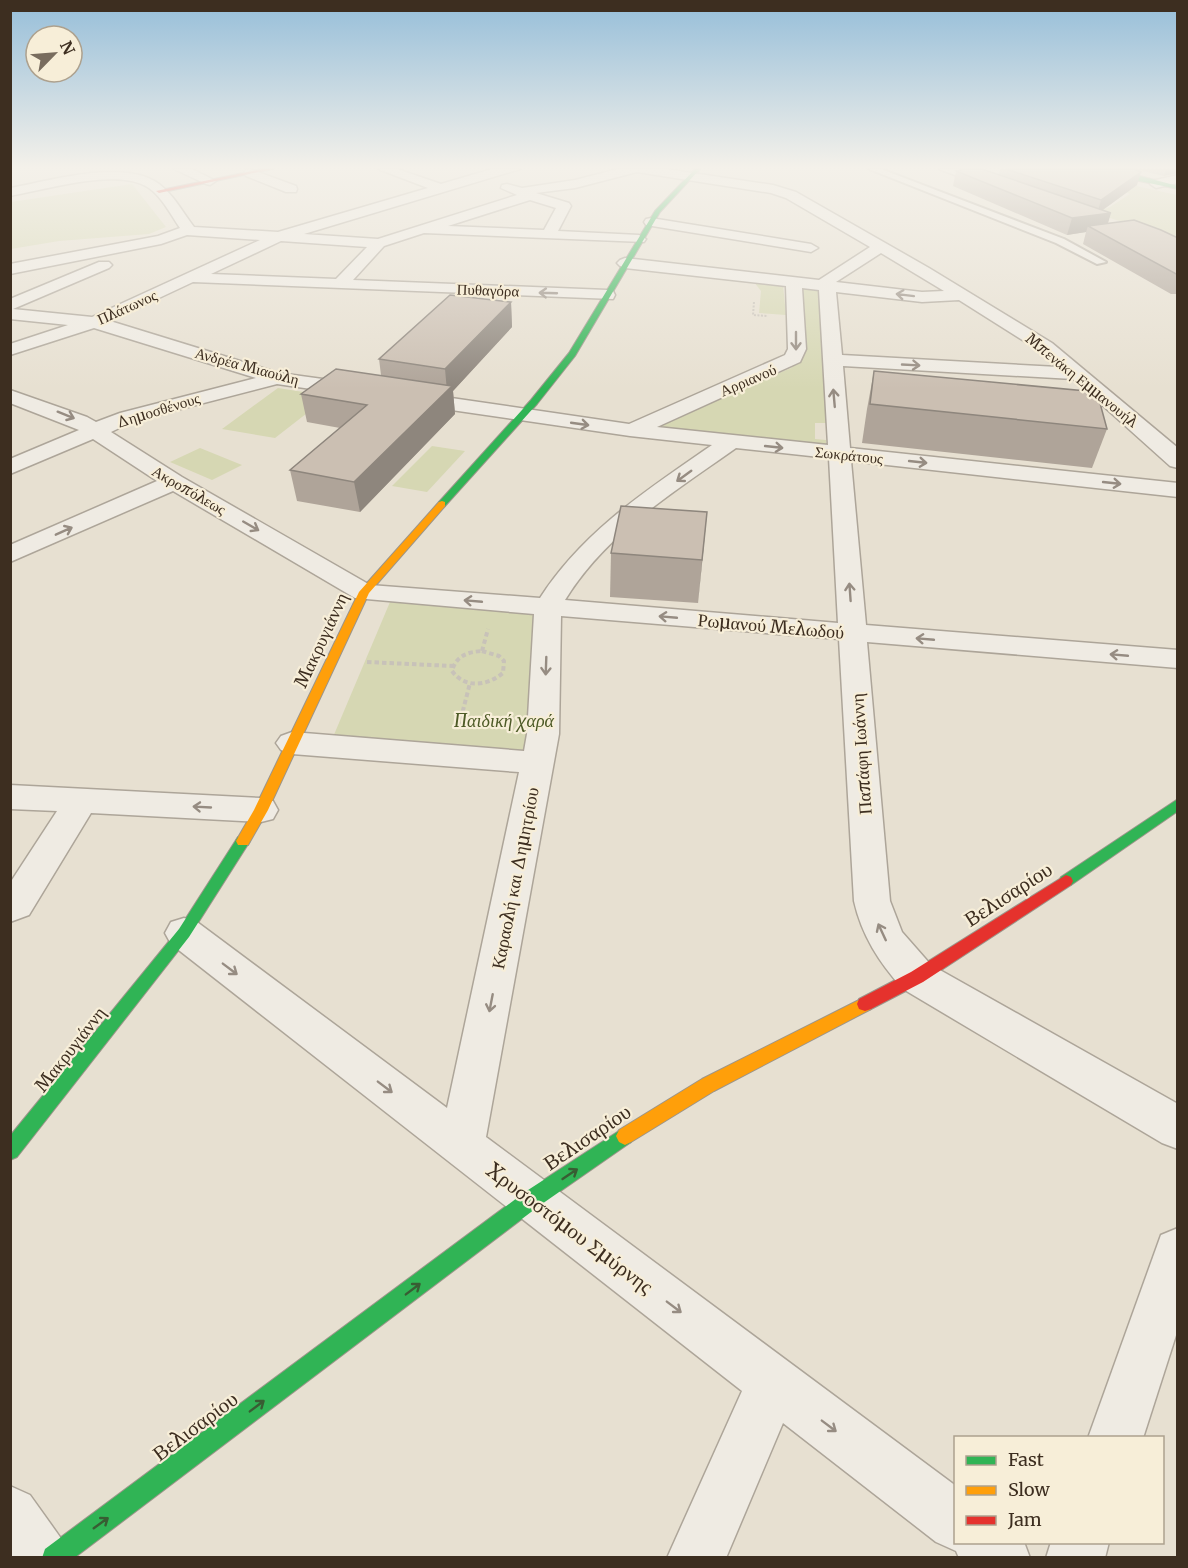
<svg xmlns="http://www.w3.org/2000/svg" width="1188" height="1568" font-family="Merriweather,serif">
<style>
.green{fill:#d6d7b3}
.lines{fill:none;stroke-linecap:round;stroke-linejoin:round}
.lane-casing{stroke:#ada599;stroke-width:4}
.street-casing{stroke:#ada599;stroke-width:3}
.fast-casing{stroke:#9c958a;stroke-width:2}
.slow-casing{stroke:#9c958a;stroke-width:2}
.jam-casing{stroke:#9c958a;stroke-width:2}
.path-far1{stroke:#c8c2b9;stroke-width:2;stroke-dasharray:2 1.5;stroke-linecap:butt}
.path{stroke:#c8c2b9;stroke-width:4;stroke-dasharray:4.5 3;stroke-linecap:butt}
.lane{fill:#efebe3;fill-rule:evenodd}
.street{fill:#efebe3;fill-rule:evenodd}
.fast{fill:#30b455;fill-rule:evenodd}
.slow{fill:#ff9f0a;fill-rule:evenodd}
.jam{fill:#e5322d;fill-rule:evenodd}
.wall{fill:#afa499}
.shaded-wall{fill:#8e867d}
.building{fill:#cbbfb2;stroke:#8e867d;stroke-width:1.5}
.oneway{stroke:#968c82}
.oneway2{stroke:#385d33}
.labels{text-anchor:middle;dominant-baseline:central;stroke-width:4.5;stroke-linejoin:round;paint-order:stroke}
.far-street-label{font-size:15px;fill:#3d2e20;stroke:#f7eed8}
.street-label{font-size:18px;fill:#3d2e20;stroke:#f7eed8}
.park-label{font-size:18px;font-style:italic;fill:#4d5a26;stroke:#f7eed8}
.near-street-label{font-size:21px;fill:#3d2e20;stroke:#f7eed8}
</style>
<rect width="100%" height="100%" fill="#e7e0d1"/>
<!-- green -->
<g class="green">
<path d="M132,184L166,227L149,234L59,241L11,249V202Z"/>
<path d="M1127,184L1177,195V240L1101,215L1099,211L1110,207L1130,194L1122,191Z"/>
<path d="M754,282L783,285L786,315L759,313L761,291Z"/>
<path d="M800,287L819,289L826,423H815V439L826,440V446L651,427L791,368L805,354Z"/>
<path d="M278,388L329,396L275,438L222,429Z"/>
<path d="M432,446L465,451L427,492L392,486Z"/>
<path d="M200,448L242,465L212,480L170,462Z"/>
<path d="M390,602L536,614L527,752L333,737Z"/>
</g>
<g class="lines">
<defs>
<path id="lane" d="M869,169H881L1064,239L1106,262L1097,264L1056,243Z"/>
<g id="street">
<path d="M174,169H192L216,181L210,185L206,184Z"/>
<path d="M250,169L296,186L297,189L296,192H286L246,176L244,173L246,170Z"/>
<path d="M378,169H397L441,184L492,169H520L304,234L378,239L517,195L501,188L502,185L507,184L522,188L575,180L618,169H666L773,185L796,192L929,268L1052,343L1178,448V468L1170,466L1073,379L843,366L850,448L1178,483V497L851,461L866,625L1178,650V668L867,642L890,901L902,932L931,965L1178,1104V1149L1162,1143L903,989C879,962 862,936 854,901L839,639L561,616L559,734L486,1137L956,1486V1542H1024L1030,1558H959L956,1551L936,1542L783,1423L726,1558H667L742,1391L171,944L165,933L171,922L184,918L197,922L447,1108L519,772L292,754L281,750L276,743L281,736L292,732L524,751L527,734L534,614L355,598L173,491L10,562V545L157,481L93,439L10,474V459L79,430L10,403V390L87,417L96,422L120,413L256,378L94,328L10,355V344L68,325L10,319V299L99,262H109L112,265L109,268L13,309L92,317L260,240L187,235L161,244L10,274V264L158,236L180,228C171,215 162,197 149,188C118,167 45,190 10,196V188C49,181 125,158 159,184C174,195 183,213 194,227L278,232L428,188ZM637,172L771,193L786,198L870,247L819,280L625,258L620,260L617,263L620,266L625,268L786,286L788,349L785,355L629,424L410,392L403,394L400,398L403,402L410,404L630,436L712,445C647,490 583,531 540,598L370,585L182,477L111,432L134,421L277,384L359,396L366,394L369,390L366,386L359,384L279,373L110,321L193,282L613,299L615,295L613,291L607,290L353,280L384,246L424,233L644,242L646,239L639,235L558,231L571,206L569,203L536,193L575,188ZM530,200L556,208L544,230L448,226ZM281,241L367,247L336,279L211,274ZM881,253L944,291L922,292L836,282ZM802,288L819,290L828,445L657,427L800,362L806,349ZM836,292L922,302L959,300L1040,351L1058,367L842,355ZM736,448L829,458L838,623L565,600C606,533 674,492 736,448Z"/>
<path d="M939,169H958L1002,183L1003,186L997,190L992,189Z"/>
<path d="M1178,175V183L1156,188L1150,184L1151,181Z"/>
<path d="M651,218L811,244L818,248L811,252L646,225L644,222L646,219Z"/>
<path d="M10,785L261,798L273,801L278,810L273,819L261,822L91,813L29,915L10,922V883L57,811L10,809Z"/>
<path d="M1178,1228V1329L1143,1438H1088L1161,1235Z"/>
<path d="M10,1486L30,1495L60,1537L68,1558H10Z"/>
<path d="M1051,1542H1109L1105,1558H1046Z"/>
</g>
<g id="fast">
<path d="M695,169H700L660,212L575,356L537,404L445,506H439V502L531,400L569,353L655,211Z"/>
<path d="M1105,169H1113L1178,186V189L1139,181Z"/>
<path d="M1178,799V811L1071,885H1061L1059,881L1061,877Z"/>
<path d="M243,836L248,837L250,841L189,937L17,1157L10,1160V1136L179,929L238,837Z"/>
<path d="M625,1127L631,1130L634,1136L631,1142L539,1206L74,1558H42L45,1549L525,1192Z"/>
</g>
<g id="slow">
<path d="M442,501L445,502V506L369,593L268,810L248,845H238L236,841L254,810L359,592L439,502Z"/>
<path d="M865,997L871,999L873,1004L871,1009L714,1091L631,1142L625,1145L619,1142L616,1136L619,1130L702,1079Z"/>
</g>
<g id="jam">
<path d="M262,169H273L159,193L156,191Z"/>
<path d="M1066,875L1071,877L1073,881L1071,885L923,982L871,1009L865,1011L859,1009L857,1004L859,999L911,972Z"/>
</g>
</defs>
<!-- lane casing -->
<use href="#lane" class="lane-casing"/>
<!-- street casing -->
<use href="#street" class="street-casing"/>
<!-- fast casing -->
<use href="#fast" class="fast-casing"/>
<!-- slow casing -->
<use href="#slow" class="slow-casing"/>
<!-- jam casing -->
<use href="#jam" class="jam-casing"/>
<!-- path-far1 -->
<path class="path-far1" d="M754,302L753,315L768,316"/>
<!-- path -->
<g class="path">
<path d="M482,651L499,656L504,661L503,673C487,686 465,689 452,671C456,656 467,652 482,651Z"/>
<path d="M482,651L488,629"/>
<path d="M367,662L453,666"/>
<path d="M459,726L470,683"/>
</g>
<!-- lane -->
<use href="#lane" class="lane"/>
<!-- street -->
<use href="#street" class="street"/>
<!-- fast -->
<use href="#fast" class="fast"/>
<!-- slow -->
<use href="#slow" class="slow"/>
<!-- jam -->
<use href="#jam" class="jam"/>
</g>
<!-- wall -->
<g class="wall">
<path d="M1000,169H1178L1164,176L1134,169L1137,185L1103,210L1108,224L1178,238V294H1171L1083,244L1086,232L1067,235L953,186L956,171L999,175Z"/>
<path d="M511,302L512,327L453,391L455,414L360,512L297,501L290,470L340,428L307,422L301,394L381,375L379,359Z"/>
<path d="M874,371L1107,429L1092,468L862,443L867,409Z"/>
<path d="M707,512L698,603L610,597L611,553Z"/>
</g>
<!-- shaded-wall -->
<g class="shaded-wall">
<path d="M1166,169H1178V173L1164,176Z"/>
<path d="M1141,172L1137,185L1097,214L1101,200Z"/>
<path d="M1111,213L1106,230L1088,226L1086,232L1067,235L1072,218Z"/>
<path d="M511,302L512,327L453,391L455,414L360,512L354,482L447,391L445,369Z"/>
<path d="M707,512L703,554L698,603L702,560Z"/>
</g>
<!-- building -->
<g class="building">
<path d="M965,169H982L1111,213L1072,218L956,171Z"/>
<path d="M1006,169H1134L1141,172L1101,200Z"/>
<path d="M1134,220L1161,230L1178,238V275L1088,226Z"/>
<path d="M450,295L511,302L445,369L379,359Z"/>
<path d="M336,369L452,386L354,482L290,470L367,405L301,394Z"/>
<path d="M874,371L1097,392L1107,429L870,404Z"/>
<path d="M621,506L707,512L702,560L611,553Z"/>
</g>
<!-- one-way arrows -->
<defs><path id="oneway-shaft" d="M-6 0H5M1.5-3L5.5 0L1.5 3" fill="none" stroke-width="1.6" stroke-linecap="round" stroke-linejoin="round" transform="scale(1.5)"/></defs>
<g class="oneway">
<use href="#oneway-shaft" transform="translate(548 293) rotate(-178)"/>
<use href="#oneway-shaft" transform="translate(905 295) rotate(-173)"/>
<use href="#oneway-shaft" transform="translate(796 341) rotate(90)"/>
<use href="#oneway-shaft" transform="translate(911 365) rotate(3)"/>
<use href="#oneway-shaft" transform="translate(834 398) rotate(-95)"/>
<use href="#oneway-shaft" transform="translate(66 415) rotate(22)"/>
<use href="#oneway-shaft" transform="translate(580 424) rotate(8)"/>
<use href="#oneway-shaft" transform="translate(774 447) rotate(6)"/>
<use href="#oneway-shaft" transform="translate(918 462) rotate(6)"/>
<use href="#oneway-shaft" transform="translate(684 476) rotate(144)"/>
<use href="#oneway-shaft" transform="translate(1112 483) rotate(6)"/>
<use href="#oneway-shaft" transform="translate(251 526) rotate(30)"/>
<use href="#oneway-shaft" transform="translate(64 531) rotate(-24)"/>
<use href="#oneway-shaft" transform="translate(850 592) rotate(-94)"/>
<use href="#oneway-shaft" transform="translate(473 601) rotate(-175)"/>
<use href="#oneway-shaft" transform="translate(668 617) rotate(-175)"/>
<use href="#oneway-shaft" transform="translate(925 639) rotate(-175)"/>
<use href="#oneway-shaft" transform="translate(1119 655) rotate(-175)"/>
<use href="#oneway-shaft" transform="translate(546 666) rotate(92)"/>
<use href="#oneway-shaft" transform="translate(202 807) rotate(-177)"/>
<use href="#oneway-shaft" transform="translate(882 932) rotate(-115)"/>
<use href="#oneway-shaft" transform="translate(230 969) rotate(37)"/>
<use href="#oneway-shaft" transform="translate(491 1003) rotate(101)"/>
<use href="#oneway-shaft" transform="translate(385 1087) rotate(37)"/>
<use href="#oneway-shaft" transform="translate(674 1307) rotate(37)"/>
<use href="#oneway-shaft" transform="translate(829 1426) rotate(37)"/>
</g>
<g class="oneway2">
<use href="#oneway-shaft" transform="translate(570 1174) rotate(-34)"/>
<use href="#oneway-shaft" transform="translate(413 1289) rotate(-37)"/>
<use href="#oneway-shaft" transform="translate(257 1406) rotate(-37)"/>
<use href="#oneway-shaft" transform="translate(101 1523) rotate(-36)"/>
</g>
<!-- sky -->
<linearGradient id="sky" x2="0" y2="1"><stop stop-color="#96bed9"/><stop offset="0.43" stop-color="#f4f1ea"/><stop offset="1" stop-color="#f4f1ea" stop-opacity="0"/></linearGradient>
<rect width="1188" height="389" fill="url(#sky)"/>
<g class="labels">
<!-- far-street labels -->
<g class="far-street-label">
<text transform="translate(488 290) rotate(2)">Πυθαγόρα</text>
<text transform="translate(127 307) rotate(-24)">Πλάτωνος</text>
<text transform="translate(247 366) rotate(15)">Ανδρέα Μιαούλη</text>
<text transform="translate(748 380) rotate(-23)">Αρριανού</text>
<text transform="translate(1082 380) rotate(39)">Μπενάκη Εμμανουήλ</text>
<text transform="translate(158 410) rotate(-17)">Δημοσθένους</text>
<text transform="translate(849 455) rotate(6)">Σωκράτους</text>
<text transform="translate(189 490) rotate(30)">Ακροπόλεως</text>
</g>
<!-- street labels -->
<g class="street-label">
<text transform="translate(771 626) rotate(5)">Ρωμανού Μελωδού</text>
<text transform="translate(321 640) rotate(-65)">Μακρυγιάννη</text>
<text transform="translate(861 754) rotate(-94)">Παπάφη Ιωάννη</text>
<text transform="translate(515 878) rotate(-79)">Καραολή και Δημητρίου</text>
<text transform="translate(70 1049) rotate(-52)">Μακρυγιάννη</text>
</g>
<!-- park labels -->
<g class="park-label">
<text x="504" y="720">Παιδική χαρά</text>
</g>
<!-- near-street labels -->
<g class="near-street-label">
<text transform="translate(1008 894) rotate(-33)">Βελισαρίου</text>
<text transform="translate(587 1137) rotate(-34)">Βελισαρίου</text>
<text transform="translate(570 1228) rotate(37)">Χρυσοστόμου Σμύρνης</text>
<text transform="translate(195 1426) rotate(-37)">Βελισαρίου</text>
</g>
</g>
<!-- border -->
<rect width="1188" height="1568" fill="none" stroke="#3d2e20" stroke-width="24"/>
<!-- legend -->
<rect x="954" y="1436" width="210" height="108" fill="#f7eed8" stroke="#ada18e" stroke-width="1.5"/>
<rect x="966" y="1456" width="30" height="9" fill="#30b455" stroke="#ada18e" stroke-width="1.5"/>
<text x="1008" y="1466" font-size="18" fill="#3d2e20">Fast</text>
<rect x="966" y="1486" width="30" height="9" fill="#ff9f0a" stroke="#ada18e" stroke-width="1.5"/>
<text x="1008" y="1496" font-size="18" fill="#3d2e20">Slow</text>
<rect x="966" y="1516" width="30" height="9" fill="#e5322d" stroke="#ada18e" stroke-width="1.5"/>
<text x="1008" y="1526" font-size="18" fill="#3d2e20">Jam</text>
<!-- north arrow -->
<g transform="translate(54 54) rotate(65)"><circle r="28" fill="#f7eed8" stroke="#ada18e" stroke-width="1.5"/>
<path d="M0-4.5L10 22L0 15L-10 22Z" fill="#786c5e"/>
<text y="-9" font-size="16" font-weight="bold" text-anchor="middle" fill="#3d2e20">N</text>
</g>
</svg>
